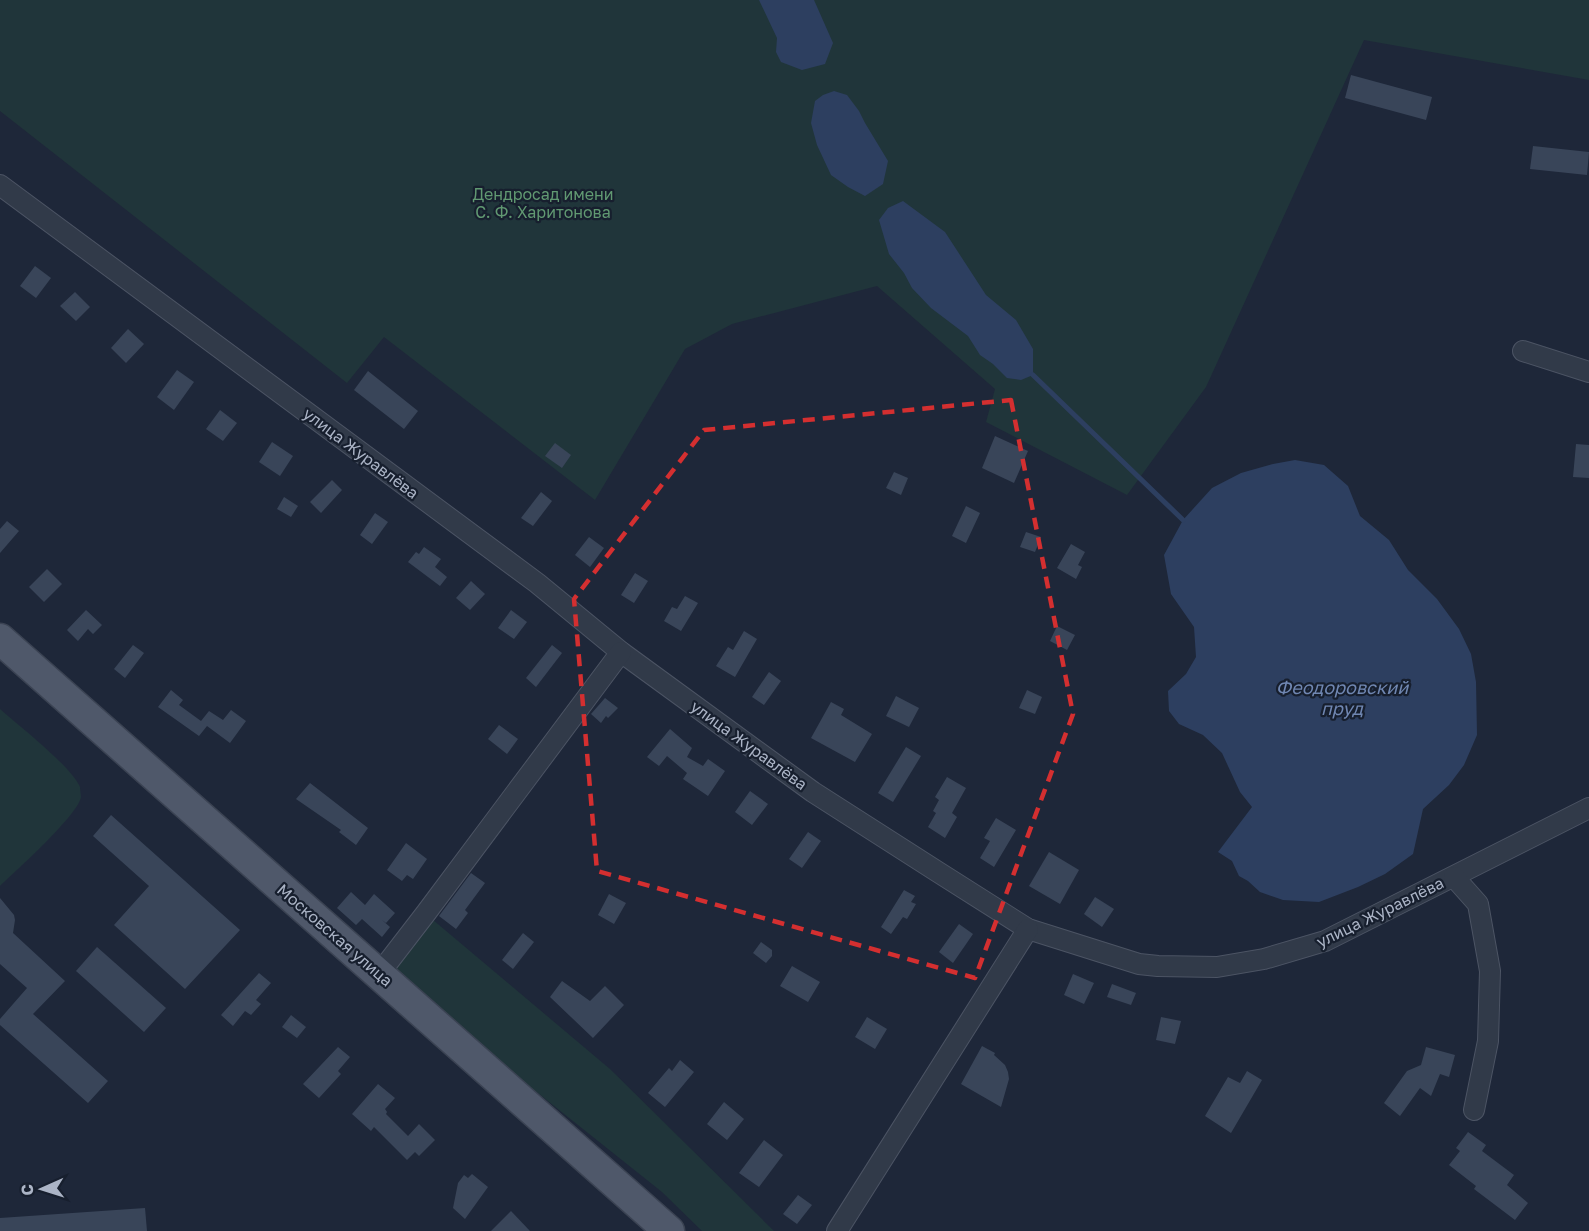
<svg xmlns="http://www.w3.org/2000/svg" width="1589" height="1231" font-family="'Golos Text',sans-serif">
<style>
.green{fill:#20353a}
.water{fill:#2d3f60}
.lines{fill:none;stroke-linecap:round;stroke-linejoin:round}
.stream{stroke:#2d3f60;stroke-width:5}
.building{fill:#394559}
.street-casing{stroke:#4c5464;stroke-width:22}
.primary-casing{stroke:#3b4353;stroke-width:33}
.street{stroke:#313a49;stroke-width:20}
.primary{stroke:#4f586a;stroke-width:30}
.marked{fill:none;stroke:#d42f30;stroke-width:4.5;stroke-dasharray:12 8;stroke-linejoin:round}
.labels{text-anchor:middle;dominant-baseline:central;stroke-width:4.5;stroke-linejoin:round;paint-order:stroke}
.park-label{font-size:16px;fill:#619972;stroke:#171f2e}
.street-label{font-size:16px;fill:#abb4c6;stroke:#171f2e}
.water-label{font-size:18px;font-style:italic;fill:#7087b2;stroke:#171f2e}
</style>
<rect width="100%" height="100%" fill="#1e2739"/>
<!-- green -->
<g class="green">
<path d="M0,0H1589V80L1364,40L1206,387L1127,495L986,422L995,389L877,286L732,324L685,349L595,500L384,337L347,383L0,111Z"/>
<path d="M0,709C18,725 72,767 80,787C80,788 81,796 81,797C78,815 16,871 0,886Z"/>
<path d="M426,914L610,1069L774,1231H702L662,1192L485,1051L392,966Z"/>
</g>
<!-- water -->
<g class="water">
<path d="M759,0H814L833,43L825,64L802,70L781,62L776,52L777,38Z"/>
<path d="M834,91L847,95L859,111L865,123L888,161L883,184L865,196L848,187L831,175L817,145L811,123L815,101L823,95Z"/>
<path d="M903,201L945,232L986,295L1016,320L1033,349V375L1021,380L1007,378L993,364L980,355L968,336L931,308L912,288L904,273L889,254L879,220L888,208Z"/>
<path d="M1295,460L1324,465L1348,486L1360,516L1389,540L1408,570L1437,599L1459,629L1471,654L1476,682L1477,735L1464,765L1449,785L1423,809L1413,854L1385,874L1358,887L1319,902L1283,900L1260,892L1248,881L1239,876L1232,861L1218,852L1252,807L1240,792L1222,753L1203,735L1179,724L1169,711L1168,691L1186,674L1196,657L1194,627L1171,594L1164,555L1183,520L1212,488L1241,473L1273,464Z"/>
</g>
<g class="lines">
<!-- stream -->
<path class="stream" d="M1033,375L1183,520"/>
</g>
<!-- building -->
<g class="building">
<path d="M1351,75L1432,97L1426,120L1345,98Z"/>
<path d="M1533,146L1589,152L1587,175L1530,169Z"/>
<path d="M35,266L51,278L36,298L20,286Z"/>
<path d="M75,292L90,307L76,321L60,306Z"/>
<path d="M128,329L144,344L126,363L111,348Z"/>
<path d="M177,370L194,382L174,410L157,397Z"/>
<path d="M368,371L418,411L404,429L354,390Z"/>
<path d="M220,410L237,423L223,441L206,429Z"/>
<path d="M995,436L1028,451L1014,483L982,468Z"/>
<path d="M272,442L293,456L280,476L259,462Z"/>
<path d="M555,443L571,455L562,468L545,456Z"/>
<path d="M1576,444L1589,445V478L1573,477Z"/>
<path d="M894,472L908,478L901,495L886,488Z"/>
<path d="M332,480L342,490L321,513L310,502Z"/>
<path d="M541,492L552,501L533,526L521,518Z"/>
<path d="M284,497L298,506L291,517L277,509Z"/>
<path d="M966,506L980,513L966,543L952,536Z"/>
<path d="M375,513L388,522L372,544L360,535Z"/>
<path d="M7,521L19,531L0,553V529Z"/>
<path d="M1026,532L1041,537L1035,552L1020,547Z"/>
<path d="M589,537L604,548L590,567L575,555Z"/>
<path d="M1071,544L1085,552L1078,565L1082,567L1076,579L1057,568Z"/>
<path d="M424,547L441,559L435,567L447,577L440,586L408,562L416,552L419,554Z"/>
<path d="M47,569L62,584L44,602L29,587Z"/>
<path d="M635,573L648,581L634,603L621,595Z"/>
<path d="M471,581L485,594L470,610L456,598Z"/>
<path d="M685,596L698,603L681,631L664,621L672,607L677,609Z"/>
<path d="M86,610L102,625L93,634L88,629L78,641L67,630Z"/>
<path d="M511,610L527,622L514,639L498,628Z"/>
<path d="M1057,626L1075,635L1067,650L1050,641Z"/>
<path d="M744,631L757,639L735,677L716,666L728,647L733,650Z"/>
<path d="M133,645L144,653L125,678L114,669Z"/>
<path d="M552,645L562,653L536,687L526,678Z"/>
<path d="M769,672L781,681L764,705L752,697Z"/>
<path d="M171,690L183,700L179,705L201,721L209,711L223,720L231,710L246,721L230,743L207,726L199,736L158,707Z"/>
<path d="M1027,690L1042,697L1035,714L1019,708Z"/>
<path d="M896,696L919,708L909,727L886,716Z"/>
<path d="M605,698L618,708L608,718L606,716L601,723L591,714Z"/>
<path d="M831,702L844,709L841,715L872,734L855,762L811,738Z"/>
<path d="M499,725L518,739L507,754L488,739Z"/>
<path d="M670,729L692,748L687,757L703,766L708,759L725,771L708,796L683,779L687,773L667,756L659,766L647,757Z"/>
<path d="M906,747L921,756L893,802L878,793Z"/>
<path d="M947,777L966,788L952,813L957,817L945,838L928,827L936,813L933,811L939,800L935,797Z"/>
<path d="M310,783L368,828L356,845L339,832L341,830L296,799Z"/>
<path d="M750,791L768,804L752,825L735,812Z"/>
<path d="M111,815L240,930L185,989L114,925L149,886L93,836Z"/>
<path d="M996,818L1016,830L994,867L980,858L990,841L984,838Z"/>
<path d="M808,832L821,841L802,868L789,859Z"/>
<path d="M406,843L427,859L413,879L407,875L402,881L387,870Z"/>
<path d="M1049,852L1079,870L1060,904L1029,886Z"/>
<path d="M471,873L485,883L465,910L468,913L456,929L439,916Z"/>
<path d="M904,890L915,896L911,902L916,904L907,919L903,917L891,934L881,927Z"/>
<path d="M351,892L365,905L374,894L395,913L386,923L382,920L390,927L382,937L362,919L356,925L337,908Z"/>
<path d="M609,894L626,903L614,924L598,915Z"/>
<path d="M1095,897L1114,909L1102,927L1084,914Z"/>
<path d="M0,898L14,915L15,920L13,933L65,981L33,1014L108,1081L88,1103L0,1025V1019L27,988L0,964Z"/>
<path d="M959,924L973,934L953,963L939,952Z"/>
<path d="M523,933L534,942L513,969L502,960Z"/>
<path d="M761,942L772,950V956L766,963L753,953Z"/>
<path d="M97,947L166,1008L144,1032L76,971Z"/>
<path d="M792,966L820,982L808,1002L780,986Z"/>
<path d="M259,973L271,983L256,1000L261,1004L251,1015L245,1011L233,1026L221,1015Z"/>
<path d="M1073,974L1094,983L1084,1004L1064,995Z"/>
<path d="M562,981L590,1001L605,986L624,1005L593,1038L550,997Z"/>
<path d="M1112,984L1136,993L1131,1005L1107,997Z"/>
<path d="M291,1015L306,1027L297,1038L282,1027Z"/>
<path d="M867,1017L887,1029L875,1049L855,1037Z"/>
<path d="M1161,1017L1181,1021L1175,1044L1156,1040Z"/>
<path d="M982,1046L995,1053L994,1055L1005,1065L1008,1072L1009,1079L1001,1107L961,1084Z"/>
<path d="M338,1047L350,1057L338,1071L341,1074L319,1098L303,1084Z"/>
<path d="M1426,1047L1455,1055L1449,1077L1440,1074L1431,1096L1420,1088L1400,1116L1384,1103L1407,1071L1421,1065Z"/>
<path d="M680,1060L694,1072L665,1107L648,1093L669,1068L672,1071Z"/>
<path d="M1247,1071L1262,1080L1231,1133L1205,1116L1228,1077L1240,1083Z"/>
<path d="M378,1084L395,1098L385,1109L387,1112L386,1114L408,1136L419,1124L435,1140L419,1156L415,1152L407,1160L374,1127L371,1131L352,1114Z"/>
<path d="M724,1102L744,1119L727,1140L707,1124Z"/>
<path d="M1468,1132L1486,1145L1482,1151L1514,1175L1507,1185L1528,1203L1515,1220L1474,1189L1476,1186L1449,1165L1460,1151L1456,1148Z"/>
<path d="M764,1140L783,1155L759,1187L739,1173Z"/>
<path d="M472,1174L488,1187L465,1219L453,1208L458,1183L464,1175L468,1178Z"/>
<path d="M798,1195L812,1205L797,1224L783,1214Z"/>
<path d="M145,1208L147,1231H0V1218Z"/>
<path d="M511,1211L530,1231H491Z"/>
</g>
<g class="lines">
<defs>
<g id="street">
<path d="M0,185L537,583L621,652L813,792L938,872L1028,929L1139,964L1158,966L1217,967L1264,959L1325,941L1589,808"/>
<path d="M1523,351L1589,372"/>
<path d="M1454,877L1478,904L1490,971L1488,1041L1474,1110"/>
<path d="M379,974L426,913L621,652"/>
<path d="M837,1231L1028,929"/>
</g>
<path id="primary" d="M0,639L669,1231"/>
</defs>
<!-- street casing -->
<use href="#street" class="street-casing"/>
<!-- primary casing -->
<use href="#primary" class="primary-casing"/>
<!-- street -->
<use href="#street" class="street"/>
<!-- primary -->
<use href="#primary" class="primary"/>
</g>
<!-- marked area -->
<path class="marked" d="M1011,400L1073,714L975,978L597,871L574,599L704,430Z"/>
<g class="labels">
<!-- park labels -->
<g class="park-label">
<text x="543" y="194">Дендросад имени<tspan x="543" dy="18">С. Ф. Харитонова</tspan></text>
</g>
<!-- street labels -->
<g class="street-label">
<text transform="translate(361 453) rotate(37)">улица Журавлёва</text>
<text transform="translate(749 745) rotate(36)">улица Журавлёва</text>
<text transform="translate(1380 912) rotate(-26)">улица Журавлёва</text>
<text transform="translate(335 935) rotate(41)">Московская улица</text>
</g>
<!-- water labels -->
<g class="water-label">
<text x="1342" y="687">Феодоровский<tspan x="1342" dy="21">пруд</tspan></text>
</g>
</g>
<!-- north arrow -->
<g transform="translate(42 1189) rotate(267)" stroke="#171f2e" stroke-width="4.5" paint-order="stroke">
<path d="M0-4.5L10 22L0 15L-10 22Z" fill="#abb4c6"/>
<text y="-9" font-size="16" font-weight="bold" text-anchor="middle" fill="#abb4c6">С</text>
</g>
</svg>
